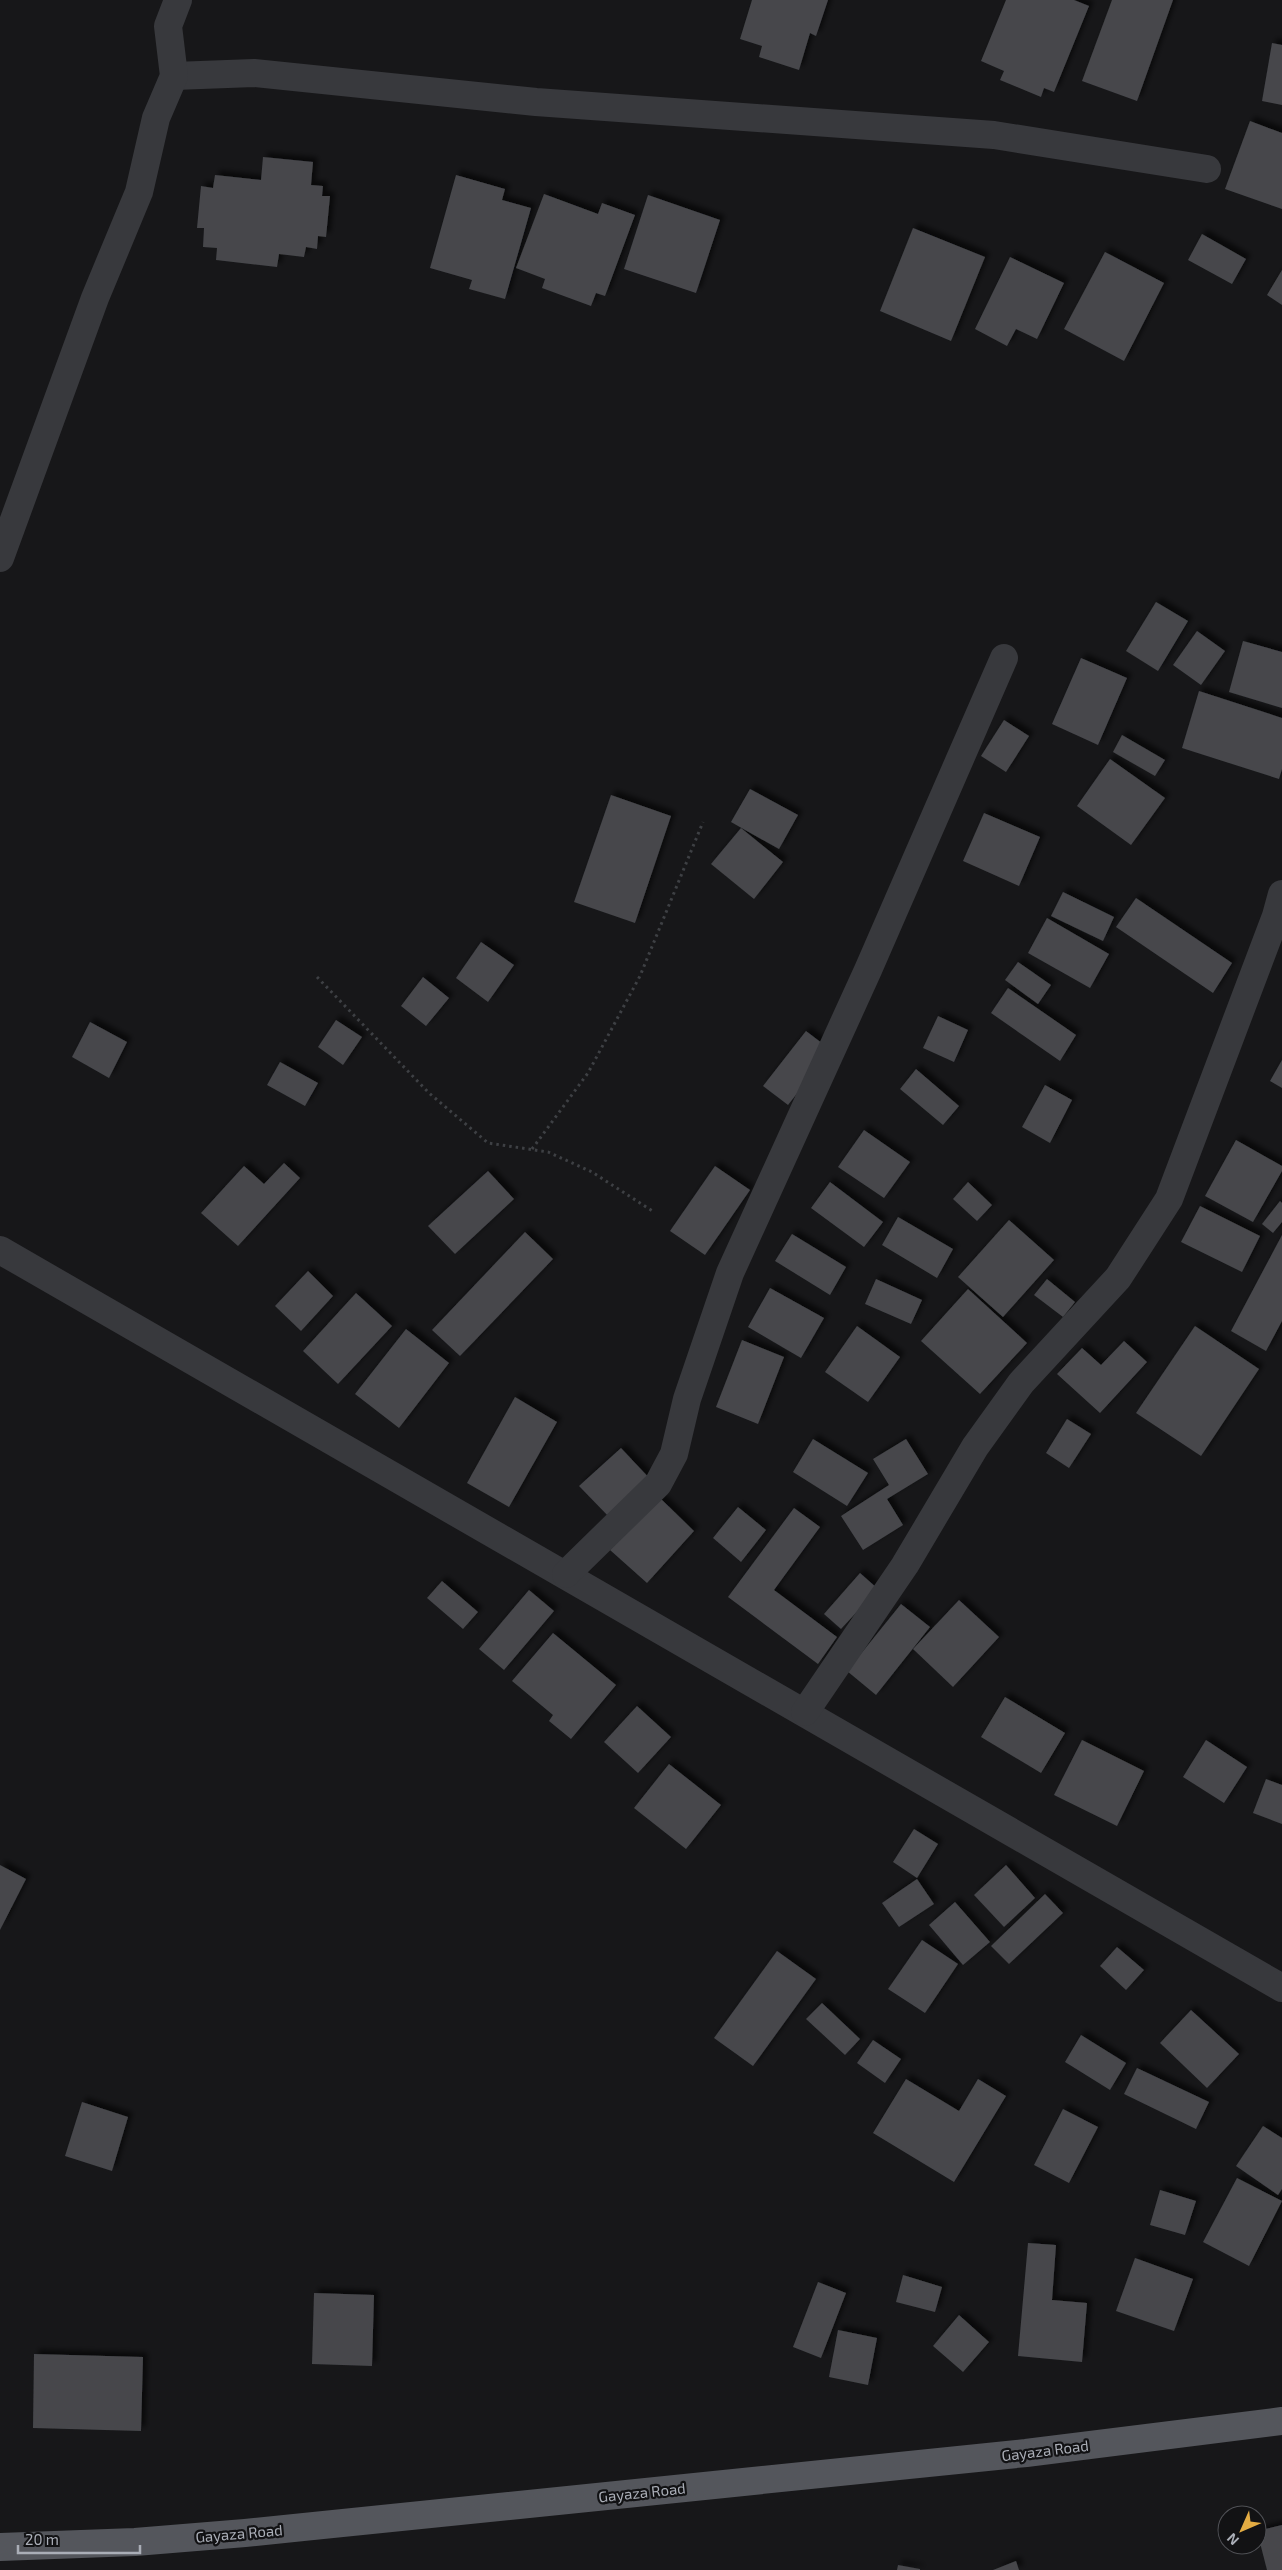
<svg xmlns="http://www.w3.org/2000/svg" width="1282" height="2570" font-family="'Exo 2',sans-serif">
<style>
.building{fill:#46474b;filter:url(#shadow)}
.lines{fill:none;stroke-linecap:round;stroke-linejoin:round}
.path{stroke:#3e4044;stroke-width:3;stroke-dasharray:2.5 4;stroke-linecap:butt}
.minor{stroke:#38393d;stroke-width:28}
.major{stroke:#54565c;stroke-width:28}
.labels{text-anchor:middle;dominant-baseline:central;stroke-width:4.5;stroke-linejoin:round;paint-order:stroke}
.street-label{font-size:15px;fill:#aaaeb7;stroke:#121214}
</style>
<defs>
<filter id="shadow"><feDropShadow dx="4.5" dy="-4.5" stdDeviation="2.5" flood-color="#0009"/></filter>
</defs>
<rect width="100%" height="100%" fill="#171719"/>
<!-- building -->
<g class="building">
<path d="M752,0H828L816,36L810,33L799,70L759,57L762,46L740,39Z"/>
<path d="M1006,0H1074L1089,6L1054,92L1044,88L1041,97L1000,80L1004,71L981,61Z"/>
<path d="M1112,0H1173L1137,101L1082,81Z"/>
<path d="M1272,43L1282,45V105L1262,101Z"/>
<path d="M1250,121L1282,133V209L1225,189Z"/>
<path d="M263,157L313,162L311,185L323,186L322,196H330L326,237L318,236L317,249L306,247L304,257L279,254L277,267L216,260L217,248L203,247L204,228H197L201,186L213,188L215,175L261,180Z"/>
<path d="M456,175L505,189L502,200L531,208L505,299L469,289L472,280L430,268Z"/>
<path d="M544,194L598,214L602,203L635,215L605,296L596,293L591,306L542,288L545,279L516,268Z"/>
<path d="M648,195L720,220L696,293L624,269Z"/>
<path d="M913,228L985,257L951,341L880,311Z"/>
<path d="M1202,234L1246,259L1232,284L1188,260Z"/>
<path d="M1105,252L1164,283L1124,361L1064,329Z"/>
<path d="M1010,257L1064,283L1037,339L1016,329L1007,346L975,329Z"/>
<path d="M1282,270V305L1267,295Z"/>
<path d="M1156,602L1188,621L1158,671L1126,651Z"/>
<path d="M1197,631L1225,651L1201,685L1173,665Z"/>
<path d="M1243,641L1282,652V708L1229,692Z"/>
<path d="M1081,658L1127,678L1098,745L1052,724Z"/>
<path d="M1199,691L1282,718V769L1279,779L1182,748Z"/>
<path d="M1004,720L1029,736L1006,772L981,756Z"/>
<path d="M1122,735L1165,760L1155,776L1113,752Z"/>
<path d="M1110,759L1165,798L1131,845L1077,806Z"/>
<path d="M750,789L798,815L779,849L731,822Z"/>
<path d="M611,795L671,816L635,923L574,902Z"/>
<path d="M984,813L1040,837L1019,886L963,861Z"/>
<path d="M741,828L783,862L754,899L711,864Z"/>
<path d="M1063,892L1114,917L1103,941L1051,916Z"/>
<path d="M1136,898L1232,963L1213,993L1116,927Z"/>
<path d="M1047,918L1109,954L1090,988L1028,953Z"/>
<path d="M481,942L514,965L488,1002L456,978Z"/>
<path d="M1018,962L1051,985L1038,1004L1005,980Z"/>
<path d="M423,977L449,998L426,1026L401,1006Z"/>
<path d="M1008,988L1076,1035L1060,1061L991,1013Z"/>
<path d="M938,1016L968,1030L954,1062L923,1048Z"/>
<path d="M336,1020L362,1037L343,1065L318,1047Z"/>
<path d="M90,1022L127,1042L109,1078L72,1057Z"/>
<path d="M806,1031L831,1050L788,1105L763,1086Z"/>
<path d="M1282,1060V1088L1270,1081Z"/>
<path d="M280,1062L318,1083L305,1106L267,1085Z"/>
<path d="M916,1069L959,1106L943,1125L900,1089Z"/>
<path d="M1045,1085L1072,1100L1050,1143L1022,1127Z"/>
<path d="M864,1130L910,1162L884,1198L838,1167Z"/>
<path d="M1236,1140L1282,1166V1171L1253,1222L1205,1196Z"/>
<path d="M284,1163L300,1178L238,1246L201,1213L244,1166L264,1184Z"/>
<path d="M715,1166L750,1190L705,1255L670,1231Z"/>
<path d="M488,1171L514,1199L455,1254L428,1226Z"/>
<path d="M830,1182L883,1222L864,1247L811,1208Z"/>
<path d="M968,1182L992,1205L977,1221L953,1199Z"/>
<path d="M1280,1201L1282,1203V1222L1273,1233L1262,1224Z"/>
<path d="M1200,1206L1260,1236L1242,1272L1181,1242Z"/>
<path d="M898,1217L953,1249L937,1278L882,1245Z"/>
<path d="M1009,1220L1054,1260L1003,1317L958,1277Z"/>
<path d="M525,1232L553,1259L460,1356L432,1330Z"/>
<path d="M792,1234L846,1267L830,1295L775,1261Z"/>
<path d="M1282,1235V1321L1266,1351L1231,1331Z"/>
<path d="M308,1271L333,1296L301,1331L275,1306Z"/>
<path d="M876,1279L922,1300L911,1324L865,1304Z"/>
<path d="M1047,1279L1075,1302L1063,1317L1034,1295Z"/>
<path d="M770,1288L824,1318L801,1358L748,1327Z"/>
<path d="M968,1289L1027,1343L980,1394L921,1341Z"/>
<path d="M356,1293L392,1326L338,1384L303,1351Z"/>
<path d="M857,1326L900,1357L868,1402L825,1372Z"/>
<path d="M1195,1326L1259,1369L1201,1456L1136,1413Z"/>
<path d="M406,1329L449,1363L399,1428L355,1394Z"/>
<path d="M742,1340L784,1357L758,1424L716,1407Z"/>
<path d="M1124,1341L1147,1362L1100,1413L1057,1374L1082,1348L1101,1365Z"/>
<path d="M515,1397L557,1422L509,1507L467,1483Z"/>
<path d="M1067,1419L1091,1434L1069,1468L1046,1453Z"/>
<path d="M813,1439L868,1473L847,1506L793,1472Z"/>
<path d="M906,1439L928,1474L887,1499L903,1525L863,1550L841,1516L889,1485L873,1459Z"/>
<path d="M621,1448L652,1481L611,1519L579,1486Z"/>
<path d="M659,1497L694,1531L647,1583L610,1550Z"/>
<path d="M738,1507L766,1530L741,1562L713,1538Z"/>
<path d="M794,1508L820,1527L774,1590L837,1637L818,1664L728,1597Z"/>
<path d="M860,1573L878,1589L841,1629L824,1614Z"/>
<path d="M442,1581L478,1612L463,1629L427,1598Z"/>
<path d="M529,1590L554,1611L504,1670L479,1649Z"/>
<path d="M959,1600L999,1637L953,1687L913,1649Z"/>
<path d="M901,1604L930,1627L876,1695L847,1671Z"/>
<path d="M553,1633L616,1685L571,1739L549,1721L553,1715L512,1681Z"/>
<path d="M1005,1697L1065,1733L1041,1773L981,1737Z"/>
<path d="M637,1706L671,1737L638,1773L604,1742Z"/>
<path d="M1082,1740L1144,1771L1117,1826L1054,1795Z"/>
<path d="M1206,1740L1247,1767L1224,1803L1183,1777Z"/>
<path d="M669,1764L721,1805L686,1849L634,1808Z"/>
<path d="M1266,1779L1282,1785V1824L1253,1813Z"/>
<path d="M914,1829L938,1844L917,1878L893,1862Z"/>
<path d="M0,1865L26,1879L0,1930Z"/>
<path d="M1006,1865L1035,1898L1004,1927L974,1895Z"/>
<path d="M917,1879L934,1904L899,1927L882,1903Z"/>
<path d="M1045,1894L1063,1913L1009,1964L991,1946Z"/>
<path d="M955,1902L990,1942L963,1965L929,1925Z"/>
<path d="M922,1940L958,1964L925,2013L888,1989Z"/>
<path d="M1117,1947L1144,1970L1126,1990L1100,1966Z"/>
<path d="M777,1951L816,1979L753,2066L714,2038Z"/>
<path d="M822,2003L860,2039L845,2055L806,2019Z"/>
<path d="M1191,2010L1239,2054L1207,2088L1160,2043Z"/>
<path d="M1081,2035L1126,2063L1110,2090L1065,2062Z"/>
<path d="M873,2040L901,2059L885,2083L857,2063Z"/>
<path d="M1137,2068L1209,2102L1196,2129L1124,2094Z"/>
<path d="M906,2079L959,2111L978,2079L1006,2096L954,2182L873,2133Z"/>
<path d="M82,2102L128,2117L112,2171L65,2156Z"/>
<path d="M1063,2109L1098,2127L1069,2183L1034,2165Z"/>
<path d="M1263,2126L1282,2138V2189L1278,2195L1236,2166Z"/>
<path d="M1237,2178L1282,2201L1249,2266L1203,2242Z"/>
<path d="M1160,2190L1196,2201L1185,2235L1150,2225Z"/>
<path d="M1028,2243L1056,2245L1052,2300L1087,2303L1082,2362L1018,2356Z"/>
<path d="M1135,2258L1193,2279L1174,2331L1116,2311Z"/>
<path d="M903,2275L942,2287L935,2312L896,2302Z"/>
<path d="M818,2282L846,2293L821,2358L793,2347Z"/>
<path d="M314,2293L374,2295L372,2366L312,2364Z"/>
<path d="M959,2315L989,2342L963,2372L933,2346Z"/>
<path d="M838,2330L877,2338L868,2385L829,2377Z"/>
<path d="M34,2354L143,2357L141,2431L33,2428Z"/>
<path d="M1282,2525V2570H1267L1257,2531Z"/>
<path d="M1016,2561L1019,2570H993Z"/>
<path d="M898,2565L920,2569V2570H897Z"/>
</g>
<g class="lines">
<!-- path -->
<g class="path">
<path d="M317,977L429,1093L488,1143L548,1152L592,1172L654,1212"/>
<path d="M532,1149L588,1073L640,976L703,822"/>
</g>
<!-- minor -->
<g class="minor">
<path d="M174,76L254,73L536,102L994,135L1207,169"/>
<path d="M0,558L95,298L139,192L156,118L174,76L168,26L178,0"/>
<path d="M0,1250L1282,1988"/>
<path d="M566,1574L658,1484L674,1454L687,1399L730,1273L868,970L1004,658"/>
<path d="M805,1712L905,1565L975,1447L1021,1383L1118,1278L1169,1199L1276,916L1282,894"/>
</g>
<!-- major -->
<path class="major" d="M0,2547L135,2542L245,2533L1026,2453L1282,2421"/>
</g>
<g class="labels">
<!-- street labels -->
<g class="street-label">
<text transform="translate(1045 2450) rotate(-7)">Gayaza Road</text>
<text transform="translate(642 2492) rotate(-6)">Gayaza Road</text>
<text transform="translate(239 2533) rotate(-5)">Gayaza Road</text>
</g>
</g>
<!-- north arrow -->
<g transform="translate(1242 2530) rotate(225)"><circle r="24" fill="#121214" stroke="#4f5055"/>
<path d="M0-4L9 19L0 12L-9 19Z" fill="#e4ac43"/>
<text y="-8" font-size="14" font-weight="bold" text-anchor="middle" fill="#aaaeb7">N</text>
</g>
<!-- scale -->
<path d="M18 2545v8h122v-8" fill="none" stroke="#aaaeb7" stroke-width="2.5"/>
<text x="25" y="2545" font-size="15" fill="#aaaeb7" stroke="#121214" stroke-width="4" paint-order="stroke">20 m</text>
</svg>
